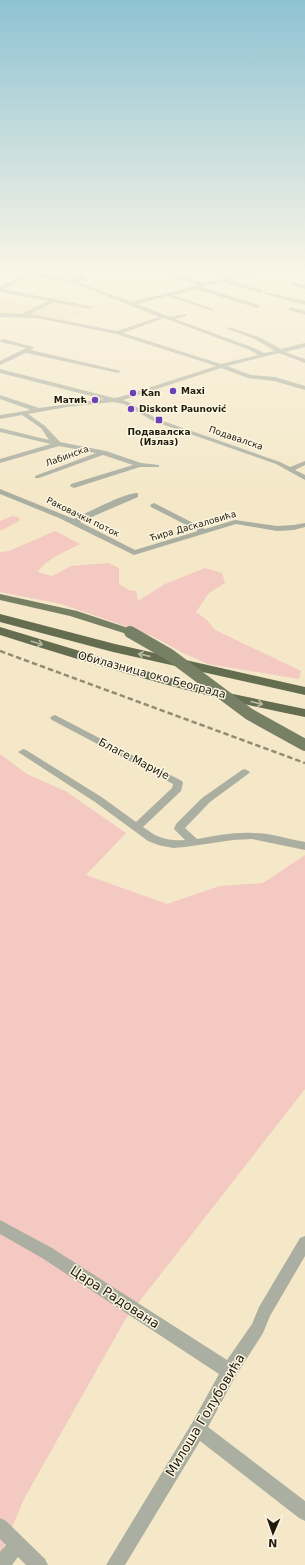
<svg xmlns="http://www.w3.org/2000/svg" width="305" height="1565" font-family="'DejaVu Sans',sans-serif">
<style>
.built{fill:#ebddb6}
.green{fill:#f3c9c2}
.lines{fill:none;stroke-linecap:round;stroke-linejoin:round}
.minor{fill:#abafa1;fill-rule:evenodd}
.major{fill:#777f65;fill-rule:evenodd}
.highway{fill:#656d50;fill-rule:evenodd}
.rail{stroke:#948b74;stroke-width:2.5;stroke-dasharray:5.5 3;stroke-linecap:butt}
.major-bridge{stroke:#777f65;stroke-width:12}
.oneway{stroke:#b9b8a0}
.poi-dot{fill:#6e40b8;stroke:#fdf6e2;stroke-width:1.5}
.labels{text-anchor:middle;dominant-baseline:central;stroke-width:3;stroke-linejoin:round;paint-order:stroke}
.far-poi-label{font-size:9px;font-weight:bold;fill:#201b0f;stroke:#fdf6e2;text-anchor:start}
.far-street-label{font-size:9px;fill:#201b0f;stroke:#fdf6e2}
.street-label{font-size:11px;fill:#201b0f;stroke:#fdf6e2}
.near-street-label{font-size:13px;fill:#201b0f;stroke:#fdf6e2}
</style>
<rect width="100%" height="100%" fill="#f4e8c8"/>
<!-- built -->
<g class="built">
<path d="M0,300L37,307L22,313L0,314Z"/>
<path d="M55,301L89,308L66,321L31,314Z"/>
</g>
<!-- green -->
<g class="green">
<path d="M12,516L19,517V521L0,531V521Z"/>
<path d="M55,531L80,544C69,550 44,560 38,572L52,576L71,566L109,563L119,568V584L129,590L136,591L138,601L165,584L205,568L222,573L225,583L209,593L196,612L207,620L215,630L301,671L299,679L208,664L183,653L152,636L108,620L61,604L0,592V552L9,551Z"/>
<path d="M0,754L27,774L67,792L126,833L86,875L167,904L220,886L263,883L305,855V1089L125,1320L25,1497L0,1555Z"/>
</g>
<g class="lines">
<!-- minor -->
<g class="minor">
<path d="M14,271L32,272L72,280L81,276L68,271H74L89,276L77,282L132,302L199,285L158,271H164L205,283L245,273L290,271L288,272L245,275L227,280L262,290L263,291L260,293L222,282L201,287L259,305L260,306L257,308L196,289L173,295L213,309V311L167,296L137,304L170,317L186,314V316L175,319L254,348L264,353L275,351L255,339L228,329V327L259,337L281,349L305,343V347L285,352L305,359V363L279,353L227,366L251,375L275,377L305,386V390L274,381L248,378L221,368L123,400L128,402L157,419L280,462L290,467L305,461V465L295,470L305,475V480L276,464L153,421L124,404L113,402L67,407L28,414L45,426L60,442L106,451L141,463L159,465V467H140L74,488L70,486L71,484L133,465L103,455L39,478H35V476L96,453L59,446L0,463V459L51,444L0,432V428L49,440L41,428L22,415L0,419V415L31,410L0,399V395L39,408L103,399L0,373V369L114,398L120,397L216,366L116,334L37,318L0,317V313L22,314L48,301L0,292V287L26,274ZM31,275L68,282L92,290L159,317L117,331L30,314L54,302L90,309L93,307L4,289ZM164,318L250,350L258,355L221,364L123,333Z"/>
<path d="M293,282L305,285V289L291,285L290,284Z"/>
<path d="M265,292L305,301V305L265,294Z"/>
<path d="M291,307L305,311V315L289,310L288,309Z"/>
<path d="M3,339L33,347L34,348L31,350L121,371L118,373L26,353L0,365V361L26,348L1,342L0,341Z"/>
<path d="M0,489L74,519C87,513 126,492 138,493V497L80,522L135,550L198,531L151,507L150,505L154,503L205,529L235,520L277,526L294,525L305,523V527L294,530L277,531L236,524L134,555L59,518L0,494Z"/>
<path d="M55,715L182,781L183,783L181,791L143,827C158,838 166,841 185,840L174,829L176,824L202,798L242,770L245,769L250,772L248,774L210,802L185,828L197,839C215,836 234,832 253,833C271,833 288,839 305,842V850L252,839L233,840L185,847L173,848L158,845L148,841L95,802L18,752L23,749L26,750L103,798L136,822L172,788L173,784L52,720L50,718L52,716Z"/>
<path d="M0,1220L52,1248L227,1360L252,1324L259,1307L300,1238L305,1236V1256L270,1316L263,1333L235,1377L208,1427L305,1501V1521L299,1518L200,1441L125,1565H106L192,1423L219,1374L42,1258L0,1234Z"/>
<path d="M0,1518L6,1521L45,1559L48,1565H26L18,1557L12,1565H0V1552L6,1545L0,1539Z"/>
</g>
<!-- major -->
<path class="major" d="M0,594L77,611L134,630L136,632L130,635L70,616L0,600Z"/>
<!-- highway -->
<g class="highway">
<path d="M0,614L115,644L305,687V695L113,652L0,622Z"/>
<path d="M0,627L156,674L228,693L305,709V717C201,697 101,667 0,635Z"/>
</g>
<!-- rail -->
<path class="rail" d="M0,651L305,763"/>
<!-- major-bridge -->
<path class="major-bridge" d="M130,632L170,655L249,714L305,745"/>
</g>
<!-- one-way arrows -->
<defs><path id="oneway-shaft" d="M-6 0H5M1.5-3L5.5 0L1.5 3" fill="none" stroke-width="1.6" stroke-linecap="round" stroke-linejoin="round"/></defs>
<g class="oneway">
<use href="#oneway-shaft" transform="translate(37 643) rotate(17)"/>
<use href="#oneway-shaft" transform="translate(144 655) rotate(-167)"/>
<use href="#oneway-shaft" transform="translate(257 703) rotate(13)"/>
</g>
<!-- sky -->
<linearGradient id="sky" x2="0" y2="1"><stop stop-color="#8ec2d3"/><stop offset="0.55" stop-color="#faf5e6"/><stop offset="1" stop-color="#faf5e6" stop-opacity="0"/></linearGradient>
<rect width="305" height="490" fill="url(#sky)"/>
<!-- markers -->
<g class="poi-dot">
<circle cx="173" cy="391" r="4"/>
<circle cx="133" cy="393" r="4"/>
<circle cx="95" cy="400" r="4"/>
<circle cx="131" cy="409" r="4"/>
<rect x="155" y="416" width="8" height="8" rx="2"/>
</g>
<g class="labels">
<!-- far-poi labels -->
<g class="far-poi-label">
<text x="181" y="391">Maxi</text>
<text x="141" y="393">Kan</text>
<text x="87" y="400" text-anchor="end">Матић</text>
<text x="139" y="409">Diskont Paunović</text>
<text x="159" y="432" text-anchor="middle">Подавалска<tspan x="159" dy="10">(Излаз)</tspan></text>
</g>
<!-- far-street labels -->
<g class="far-street-label">
<text transform="translate(236 438) rotate(19)">Подавалска</text>
<text transform="translate(67 456) rotate(-20)">Лабинска</text>
<text transform="translate(83 517) rotate(26)">Раковачки поток</text>
<text transform="translate(193 526) rotate(-16)">Ћира Даскаловића</text>
</g>
<!-- street labels -->
<g class="street-label">
<text transform="translate(152 675) rotate(15)">Обилазница око Београда</text>
<text transform="translate(134 759) rotate(27)">Благе Марије</text>
</g>
<!-- near-street labels -->
<g class="near-street-label">
<text transform="translate(115 1297) rotate(33)">Цара Радована</text>
<text transform="translate(205 1415) rotate(-59)">Милоша Голубовића</text>
</g>
</g>
<!-- north arrow -->
<g transform="translate(273 1533) rotate(182)" stroke="#fdf6e2" stroke-width="3" paint-order="stroke">
<path d="M0-3L7 15L0 10L-7 15Z" fill="#201b0f"/>
<text y="-6" font-size="11" font-weight="bold" text-anchor="middle" fill="#201b0f">N</text>
</g>
</svg>
